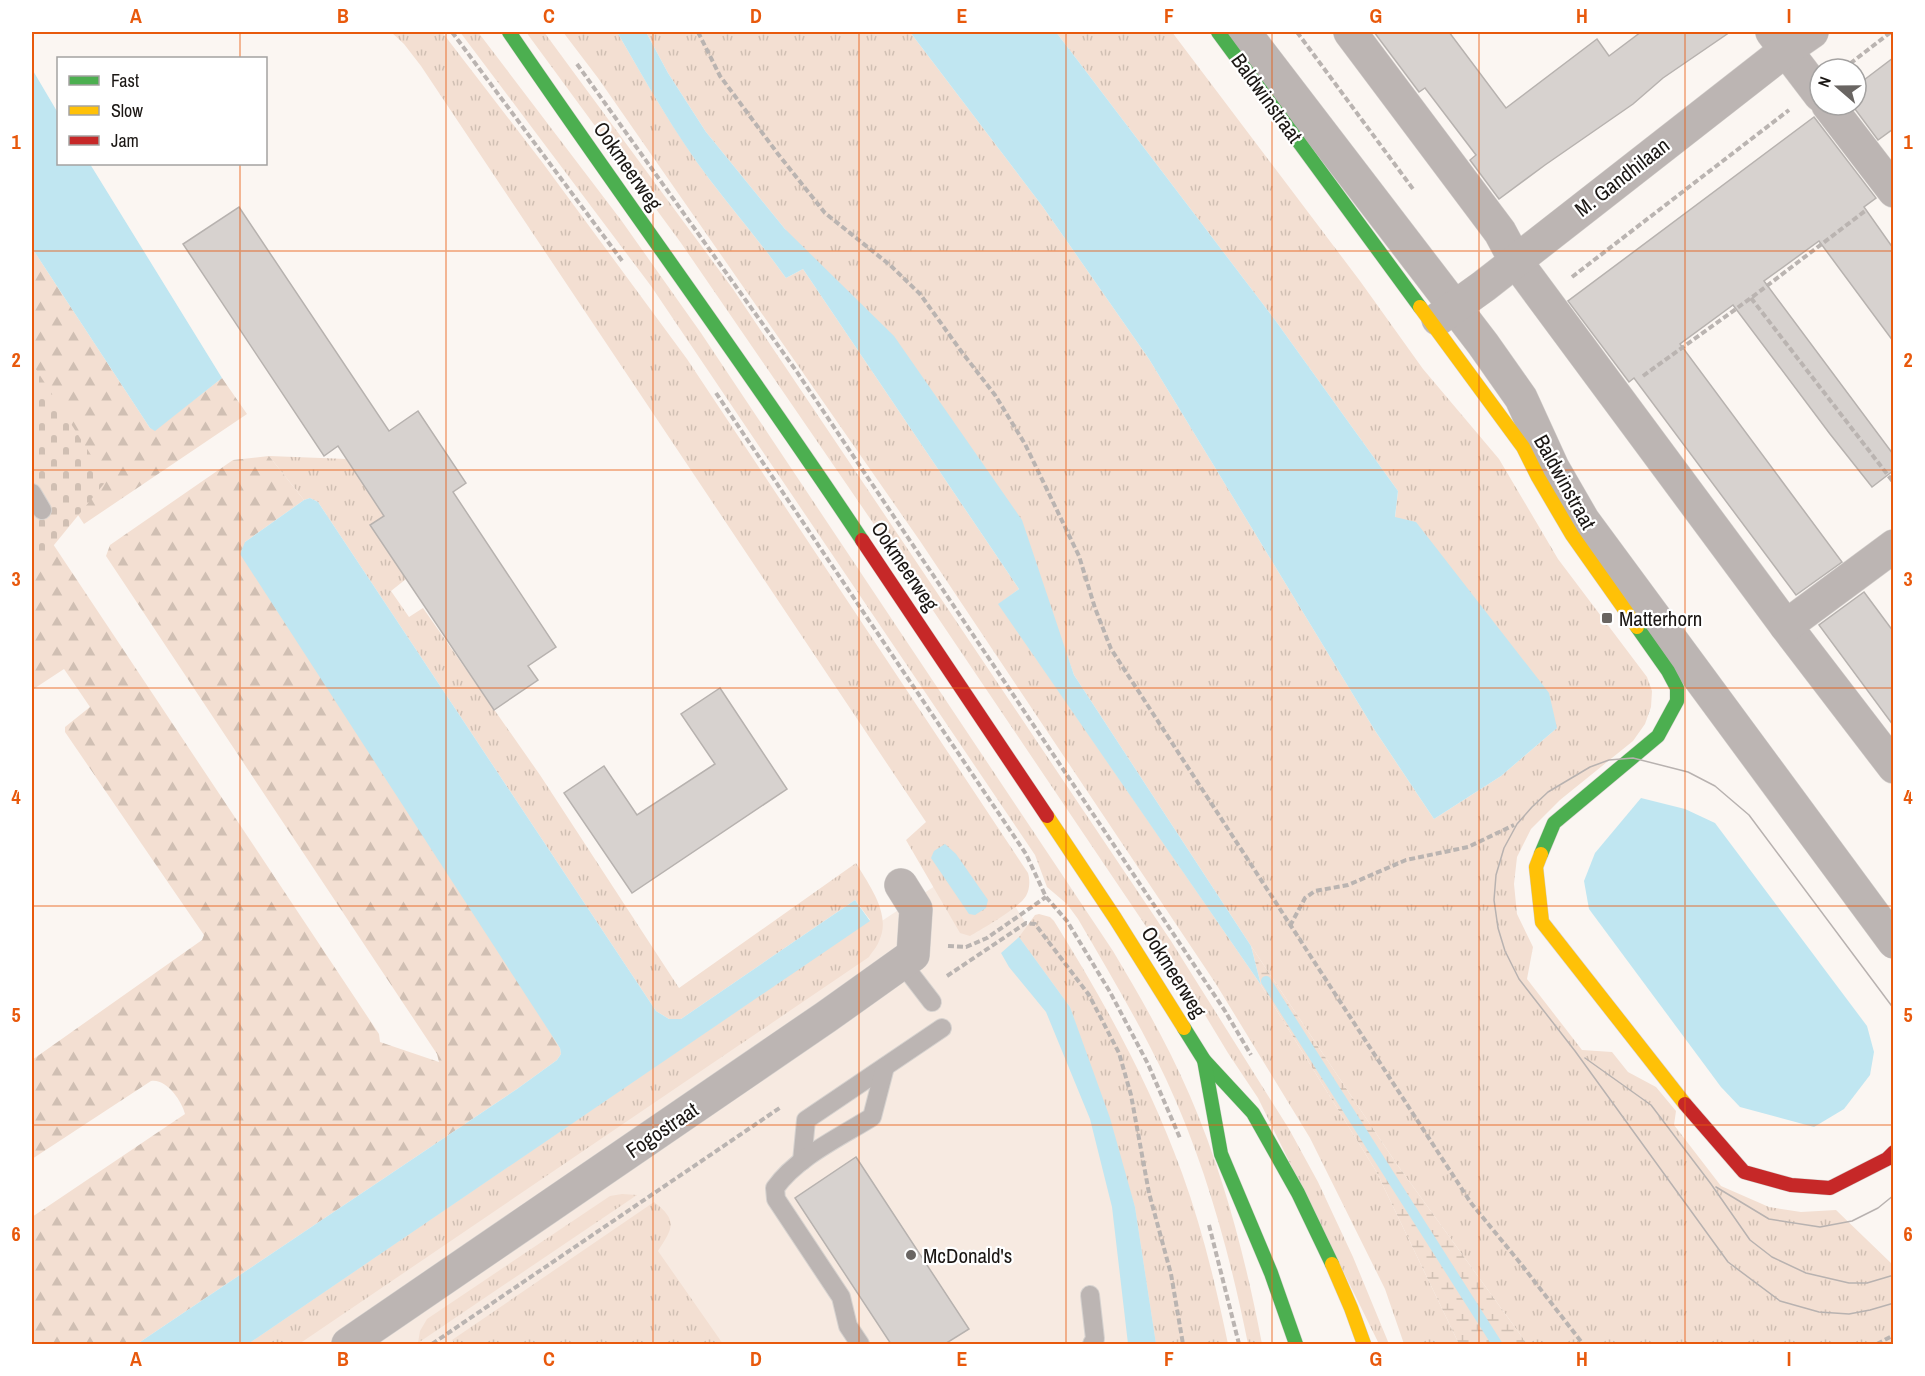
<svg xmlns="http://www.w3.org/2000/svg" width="1925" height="1376" font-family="'Archivo Narrow',sans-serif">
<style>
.built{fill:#f7eae1}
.grass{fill:url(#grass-tufts)}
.forest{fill:url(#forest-firs)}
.wetland{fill:url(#wetland-marsh)}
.cemetery{fill:url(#cemetery-stones)}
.water{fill:#c0e6f1}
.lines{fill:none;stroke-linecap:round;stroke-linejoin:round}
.stream{stroke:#c0e6f1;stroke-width:10}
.building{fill:#d7d2cf;stroke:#b7b2af;stroke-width:1.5}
.lane-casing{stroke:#d6d2cf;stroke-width:20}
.street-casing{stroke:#d6d2cf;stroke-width:34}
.fast-casing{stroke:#d6d2cf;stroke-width:15}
.slow-casing{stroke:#d6d2cf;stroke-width:15}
.jam-casing{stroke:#d6d2cf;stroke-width:15}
.path{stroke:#bab4b1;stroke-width:4;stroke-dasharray:6 3;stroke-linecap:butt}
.lane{stroke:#bcb5b3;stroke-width:18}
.street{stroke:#bcb5b3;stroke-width:33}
.fast{stroke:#4caf50;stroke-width:14}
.slow{stroke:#ffc107;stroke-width:14}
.jam{stroke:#c62828;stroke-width:14}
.tram{stroke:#b8b2b0;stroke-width:1.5}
.grid{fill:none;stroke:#e8590c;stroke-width:1.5;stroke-opacity:0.55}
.poi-dot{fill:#696562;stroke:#fff;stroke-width:2}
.labels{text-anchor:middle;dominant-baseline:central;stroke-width:4.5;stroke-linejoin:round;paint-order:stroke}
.street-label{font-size:21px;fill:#1b1714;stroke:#fff}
.poi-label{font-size:21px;fill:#1b1714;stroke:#fff;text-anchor:start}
.neatline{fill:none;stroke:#e8590c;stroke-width:2}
.grid-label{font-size:20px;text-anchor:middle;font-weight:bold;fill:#e8590c}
</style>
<defs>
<pattern id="grass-tufts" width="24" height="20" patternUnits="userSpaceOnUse" patternTransform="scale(1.5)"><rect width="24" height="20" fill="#f3dfd2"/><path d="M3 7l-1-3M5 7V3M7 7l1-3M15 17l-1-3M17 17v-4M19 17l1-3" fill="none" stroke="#d0bfb3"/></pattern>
<pattern id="forest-firs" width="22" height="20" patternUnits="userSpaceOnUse" patternTransform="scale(1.5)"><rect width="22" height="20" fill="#f3dfd2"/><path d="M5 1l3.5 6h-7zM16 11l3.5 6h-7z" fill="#d0bfb3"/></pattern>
<pattern id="wetland-marsh" width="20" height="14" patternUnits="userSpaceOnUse" patternTransform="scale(1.5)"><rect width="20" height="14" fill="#f3dfd2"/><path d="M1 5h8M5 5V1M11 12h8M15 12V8" fill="none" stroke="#d0bfb3"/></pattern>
<pattern id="cemetery-stones" width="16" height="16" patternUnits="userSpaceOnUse" patternTransform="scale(1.5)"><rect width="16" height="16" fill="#f3dfd2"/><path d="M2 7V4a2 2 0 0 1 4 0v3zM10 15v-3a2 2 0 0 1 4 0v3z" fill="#d0bfb3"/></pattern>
</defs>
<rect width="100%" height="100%" fill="#fbf6f2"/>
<!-- built -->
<path class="built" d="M982,855L1075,999L1204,1344H239Z"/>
<!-- grass -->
<g class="grass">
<path d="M391,32H442L542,162L687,359L1028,873C1030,880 1030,889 1026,896C1019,908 983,928 970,936L960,933L906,840L926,822L421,66L404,44Z"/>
<path d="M460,32H478L621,220L701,333L1113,951C1141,998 1168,1045 1190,1096C1224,1175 1246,1260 1262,1344H1248C1230,1254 1205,1163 1166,1079C1140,1024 1109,972 1078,919L1067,904L1047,887L1035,855L651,286Z"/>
<path d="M526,32H544L733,289L1171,941L1289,1129L1318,1182L1353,1257L1389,1344H1379L1258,1098L1228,1053L1199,1005L928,603L681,243Z"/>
<path d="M563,32H617C646,82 675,133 710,180C735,213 762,244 786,278L803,269L1019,589L999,604L1261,985L1376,1171L1459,1344H1404L1385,1289L1310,1138L1216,984L920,541L598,78Z"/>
<path d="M646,32H910L1043,207L1149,359L1374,729L1434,819L1501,776L1557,728L1395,518L1398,491L1275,320L1056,32H1172L1360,281L1423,369L1499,459L1558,559L1647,677L1652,691L1651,707L1645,724L1633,741L1560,800L1531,829L1517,857L1514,884L1517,914L1533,947L1527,979L1582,1050L1612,1052L1628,1072L1656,1087L1676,1111L1674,1125L1721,1186L1769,1207L1801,1212L1836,1210L1893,1265V1344H1527L1396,1163L1251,946L1074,675L1054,619L785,229L706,132L668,73Z"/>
<path d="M269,456L347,459L384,516L371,525L406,579L391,591L409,617L423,608L540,775L679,988L856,863C869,885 892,915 879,941C877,947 872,952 869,957L299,1344H248L870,920L855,900L681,1019H669L656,1011L318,502L310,498L304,500Z"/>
<path d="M1039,914L1050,917L1054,921C1104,1001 1150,1084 1182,1173C1202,1228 1216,1286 1228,1344H1156L1135,1207L1070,1007L1019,937L1035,915Z"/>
<path d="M622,1194L637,1195L418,1343L420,1331L427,1319L610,1196Z"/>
<path d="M654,1202C679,1221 672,1229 658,1251L723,1344H455L452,1340Z"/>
</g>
<!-- forest -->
<g class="forest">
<path d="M32,248L150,428L155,430L222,378L247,414L84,524L32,446Z"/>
<path d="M269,456L304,500L245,542L560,1048L561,1054L557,1060L517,1089L137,1344H32V1217L185,1114C182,1101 166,1078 151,1081L32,1159V1060L202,940L204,935L65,732V727L90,707L64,669L32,690V536L51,541L379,1034L380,1042L439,1062L437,1054L106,556L110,545L233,460Z"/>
</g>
<!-- wetland -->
<path class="wetland" d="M1251,946L1396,1163L1527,1344H1459L1376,1171L1261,985Z"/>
<!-- cemetery -->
<path class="cemetery" d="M32,363L107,480L32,572Z"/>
<!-- water -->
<g class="water">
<path d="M617,32H646L668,73L706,132L785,229L894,336L1022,520L1074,675L1251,946L1261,985L998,604L1019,589L803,269L786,278C762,244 735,213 710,180C675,134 646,82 617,32Z"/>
<path d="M910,32H1056L1275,320L1398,491L1395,517L1416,522L1549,693L1557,728L1501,776L1434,819L1374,729L1149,359L1043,207Z"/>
<path d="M32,69L58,113V164H90L222,378L155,431L150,428L32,248Z"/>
<path d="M310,498L318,502L656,1011L669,1019H681L855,900L870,921L248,1344H137L517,1089L557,1060L561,1054L560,1048L240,554L245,542L304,500Z"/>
<path d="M1641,798L1685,809L1715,823L1867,1026L1874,1052L1870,1075L1844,1109L1814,1127L1740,1107L1721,1087L1589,909L1584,881L1595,853Z"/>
<path d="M945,844L956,854L988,900L986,908L975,915L969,914L931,858L934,851Z"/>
<path d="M1019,937L1070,1007L1110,1118L1135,1207L1156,1344H1128L1112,1207L1090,1119L1046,1012L1009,967L1001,953Z"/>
</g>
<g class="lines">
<!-- stream -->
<path class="stream" d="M1266,981L1497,1344"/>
</g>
<!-- building -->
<g class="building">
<path d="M1374,32H1449L1506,108L1597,39L1609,56L1641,32H1730L1663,78L1633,104L1545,165L1499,199L1470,160L1476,155L1425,88L1419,92Z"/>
<path d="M1893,58V129L1878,140L1852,105H1856V86Z"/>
<path d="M1814,117L1876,198L1864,207L1893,248V341L1819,241L1764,281L1893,454V471L1872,487L1830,434L1733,305L1680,344L1842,562L1796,595L1634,378L1629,382L1568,301Z"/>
<path d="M239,207L389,431L418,411L466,483L453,492L556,647L528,666L538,680L494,710L370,525L384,516L338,446L324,456L183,244Z"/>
<path d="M1864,592L1893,631V725L1819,625Z"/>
<path d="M720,688L787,789L632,893L564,793L604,766L637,815L715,764L681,714Z"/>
<path d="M856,1157L969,1329L945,1344H891L795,1198Z"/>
</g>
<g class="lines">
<defs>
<g id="lane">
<path d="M32,493L42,510"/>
<path d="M902,963L932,1002"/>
<path d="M802,1161L806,1120L942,1028"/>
<path d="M1090,1295L1095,1339L1092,1344"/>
<path d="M860,1344L848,1326L841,1297L776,1199L775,1188C797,1157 840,1137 872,1117L885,1067"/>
</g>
<g id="street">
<path d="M1244,32L1483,344L1521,398L1553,468L1583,520L1894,942"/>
<path d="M1350,32L1500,232L1515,260L1786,626L1894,767"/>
<path d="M1772,32L1820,95"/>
<path d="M1828,105L1894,191"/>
<path d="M1438,319L1484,286L1786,50L1812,32"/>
<path d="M1786,626L1894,546"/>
<path d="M348,1344L826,1017L913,955L916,909L901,885"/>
</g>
<g id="fast">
<path d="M509,32C625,202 748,368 862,540"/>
<path d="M1218,32L1420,307"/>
<path d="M1541,854L1554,823L1658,736L1677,701V688L1668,671L1637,627"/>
<path d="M1184,1028L1204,1060L1253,1113L1298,1193L1332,1264"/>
<path d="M1204,1060L1221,1154L1271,1273L1296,1344"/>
</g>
<g id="slow">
<path d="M1420,307L1523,447L1538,477L1572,535L1637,627"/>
<path d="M1047,816L1115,918L1184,1028"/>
<path d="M1541,854L1536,867L1542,922L1685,1104"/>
<path d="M1332,1264L1351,1308L1364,1344"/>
</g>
<g id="jam">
<path d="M862,540L1047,816"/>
<path d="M1685,1104L1744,1172L1791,1185L1830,1188L1887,1159L1894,1152"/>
</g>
</defs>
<!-- lane casing -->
<use href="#lane" class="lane-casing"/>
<!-- street casing -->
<use href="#street" class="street-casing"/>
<!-- fast casing -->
<use href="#fast" class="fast-casing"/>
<!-- slow casing -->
<use href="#slow" class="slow-casing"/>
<!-- jam casing -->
<use href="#jam" class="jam-casing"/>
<!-- path -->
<g class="path">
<path d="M452,32L623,262"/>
<path d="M698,32L720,76L778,154L825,213L890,265L920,294L961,351L995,395L1025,444L1079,556L1095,608L1111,649L1471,1203L1521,1264L1583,1344"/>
<path d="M1297,32L1413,189"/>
<path d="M577,64L797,372L1225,1011L1251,1055"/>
<path d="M1843,69L1891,32"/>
<path d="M1572,277L1789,110"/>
<path d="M1751,298L1894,483"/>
<path d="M1643,376L1751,298L1865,211"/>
<path d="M716,393L1026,854L1046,897L1067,921L1110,992L1148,1064L1180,1138"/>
<path d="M1290,926L1305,898L1315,891L1348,885L1406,860L1468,847L1514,825"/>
<path d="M948,946L966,947L987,938L1046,897"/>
<path d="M947,976L1026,923L1035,924L1089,995L1119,1053L1131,1095L1149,1193L1171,1274L1183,1344"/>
<path d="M1209,1225L1239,1344"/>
<path d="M432,1344L781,1107"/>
<path d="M1877,1344L1894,1335"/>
</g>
<!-- lane -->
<use href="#lane" class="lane"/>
<!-- street -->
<use href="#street" class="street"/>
<!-- fast -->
<use href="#fast" class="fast"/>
<!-- slow -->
<use href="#slow" class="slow"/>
<!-- jam -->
<use href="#jam" class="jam"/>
<!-- tram -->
<g class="tram">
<path d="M1894,1009L1749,815L1715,786L1688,772L1633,758L1609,760L1590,767L1548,792L1532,807L1517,824L1504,848L1496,875L1494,900L1498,928L1505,951L1519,979L1575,1051L1728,1262L1780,1301L1819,1312L1849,1314L1870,1310L1894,1303"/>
<path d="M1585,1058L1651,1105L1711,1184L1750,1240L1772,1257L1806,1273L1849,1283H1867L1894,1275"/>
<path d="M1716,1187L1769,1219L1820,1227L1852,1221L1878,1208L1894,1195"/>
</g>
</g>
<!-- grid -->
<path class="grid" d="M240,32V58M446,32V1344M653,32V1344M859,32V1344M1066,32V1344M1272,32V1344M1479,32V1344M1685,32V1344M240,164V1344M32,251H1894M32,470H1894M32,688H1894M32,906H1894M32,1125H1894"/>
<!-- markers -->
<g class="poi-dot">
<rect x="1601" y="612" width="12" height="12" rx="3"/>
<circle cx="911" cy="1255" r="6"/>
</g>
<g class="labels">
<!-- street labels -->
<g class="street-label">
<text transform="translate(1267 98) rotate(54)">Baldwinstraat</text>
<text transform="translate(628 166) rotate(55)">Ookmeerweg</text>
<text transform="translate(1622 177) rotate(-38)">M. Gandhilaan</text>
<text transform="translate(1565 482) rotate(61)">Baldwinstraat</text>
<text transform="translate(905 566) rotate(56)">Ookmeerweg</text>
<text transform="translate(1174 972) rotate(58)">Ookmeerweg</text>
<text transform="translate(662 1130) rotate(-34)">Fogostraat</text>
</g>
<!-- poi labels -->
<g class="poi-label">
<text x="1619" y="618">Matterhorn</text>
<text x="923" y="1255">McDonald's</text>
</g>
</g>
<!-- border -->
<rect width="1925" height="1376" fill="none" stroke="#ffffff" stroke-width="66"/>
<!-- legend -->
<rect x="57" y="57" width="210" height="108" fill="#ffffff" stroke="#a4a2a1" stroke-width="1.5"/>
<rect x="69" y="76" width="30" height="9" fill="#4caf50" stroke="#a4a2a1" stroke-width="1.5"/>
<text x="111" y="87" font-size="18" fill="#1b1714">Fast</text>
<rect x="69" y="106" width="30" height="9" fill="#ffc107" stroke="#a4a2a1" stroke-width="1.5"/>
<text x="111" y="117" font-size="18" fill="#1b1714">Slow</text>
<rect x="69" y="136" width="30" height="9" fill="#c62828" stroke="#a4a2a1" stroke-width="1.5"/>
<text x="111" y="147" font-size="18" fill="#1b1714">Jam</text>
<!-- north arrow -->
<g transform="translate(1838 87) rotate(290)"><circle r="28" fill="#ffffff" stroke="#a4a2a1" stroke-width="1.5"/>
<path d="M0-4.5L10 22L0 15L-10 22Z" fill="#696562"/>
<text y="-9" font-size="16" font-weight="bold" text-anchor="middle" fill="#1b1714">N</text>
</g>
<rect x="33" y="33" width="1859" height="1310" class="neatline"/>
<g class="grid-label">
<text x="136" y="23">A</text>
<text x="343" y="23">B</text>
<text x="549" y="23">C</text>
<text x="756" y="23">D</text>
<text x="962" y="23">E</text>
<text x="1169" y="23">F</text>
<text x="1376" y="23">G</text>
<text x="1582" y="23">H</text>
<text x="1789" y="23">I</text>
<text x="16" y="149">1</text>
<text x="1908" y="149">1</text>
<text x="16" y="367">2</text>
<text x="1908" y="367">2</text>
<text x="16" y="586">3</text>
<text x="1908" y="586">3</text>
<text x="16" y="804">4</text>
<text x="1908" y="804">4</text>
<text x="16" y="1022">5</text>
<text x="1908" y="1022">5</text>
<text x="16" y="1241">6</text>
<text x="1908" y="1241">6</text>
<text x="136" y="1366">A</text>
<text x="343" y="1366">B</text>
<text x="549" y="1366">C</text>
<text x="756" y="1366">D</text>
<text x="962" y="1366">E</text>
<text x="1169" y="1366">F</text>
<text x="1376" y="1366">G</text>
<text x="1582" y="1366">H</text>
<text x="1789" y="1366">I</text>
</g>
</svg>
